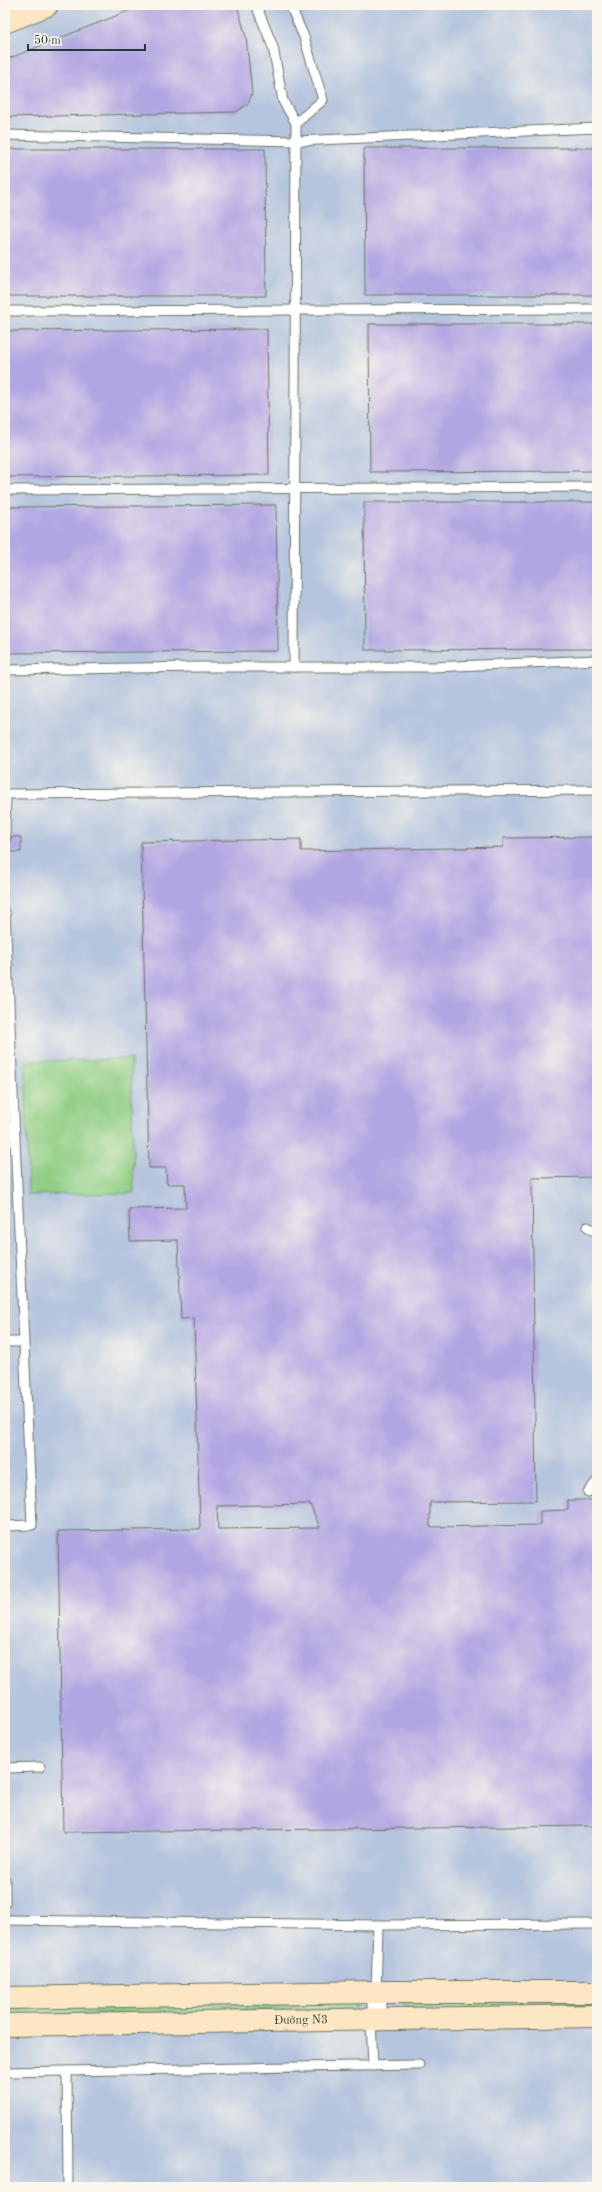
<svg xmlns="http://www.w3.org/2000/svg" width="602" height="2192" font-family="'Old Standard TT',serif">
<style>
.industrial{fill:#b6c5de}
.green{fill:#8fce84;stroke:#57865c}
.building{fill:#b2a6e2;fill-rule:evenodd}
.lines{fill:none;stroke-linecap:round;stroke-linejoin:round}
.lane-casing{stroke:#687564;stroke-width:11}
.street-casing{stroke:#687564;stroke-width:20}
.secondary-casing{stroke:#687564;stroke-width:24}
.lane{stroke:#fff;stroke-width:9}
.street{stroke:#fff;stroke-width:18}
.secondary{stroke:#fce6c4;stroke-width:22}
.labels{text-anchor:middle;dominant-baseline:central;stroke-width:3;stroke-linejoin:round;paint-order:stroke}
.street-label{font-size:12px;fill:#1f3d34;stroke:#fbf7ec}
</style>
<rect width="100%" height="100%" fill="#fbf7ec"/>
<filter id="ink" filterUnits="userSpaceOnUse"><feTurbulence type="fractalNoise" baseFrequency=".025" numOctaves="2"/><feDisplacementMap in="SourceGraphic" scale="8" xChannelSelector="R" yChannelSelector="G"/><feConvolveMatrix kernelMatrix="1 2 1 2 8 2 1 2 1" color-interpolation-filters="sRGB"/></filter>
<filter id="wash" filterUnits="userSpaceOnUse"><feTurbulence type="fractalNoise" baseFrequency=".012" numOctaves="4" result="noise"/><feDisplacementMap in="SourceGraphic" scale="16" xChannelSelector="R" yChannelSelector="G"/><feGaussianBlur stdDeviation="0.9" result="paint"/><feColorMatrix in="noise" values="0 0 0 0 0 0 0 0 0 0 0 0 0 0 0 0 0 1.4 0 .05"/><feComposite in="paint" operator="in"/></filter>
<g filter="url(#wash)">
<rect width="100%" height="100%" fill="#f1debe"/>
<!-- industrial -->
<rect class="industrial" x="5" y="5" width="592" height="2182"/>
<!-- green -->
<g class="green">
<path d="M131,1059L134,1193L28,1195L25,1061Z"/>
<path d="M597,1998V2009H409L403,2005L406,2001Z"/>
<path d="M358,2002L356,2009L5,2016V2006Z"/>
</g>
<g id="blocks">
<!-- building -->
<g class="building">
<path d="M143,5H237L246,37L252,93L248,104L236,112L5,117V60Z"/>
<path d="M364,148H597V295H365Z"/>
<path d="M5,149H265L266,296H5Z"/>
<path d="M369,324H597V471L370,472Z"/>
<path d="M267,329L269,475L5,477V331Z"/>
<path d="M364,502H597V649L365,650Z"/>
<path d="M276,505L278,651L5,653V507Z"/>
<path d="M11,837H21V852H5V844L10,841Z"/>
<path d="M597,837V1177L532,1178L536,1501L430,1502V1527L540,1525V1511L568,1510V1500H597V1826L63,1832L58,1531L200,1529L194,1318L181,1319L178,1240L130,1241L129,1209L186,1208L185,1184H167L166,1168H149L141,842L301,839V851L503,847V838ZM310,1504L320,1528L218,1529L217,1506Z"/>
</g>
</g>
</g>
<g filter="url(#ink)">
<use href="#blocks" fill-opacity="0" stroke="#687564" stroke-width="1"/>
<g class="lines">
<defs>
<g id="lane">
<path d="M256,5L273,47L283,101L296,123L294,667"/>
<path d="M290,5L304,37L323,100L296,123"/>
<path d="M5,135L296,141L597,128"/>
<path d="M5,311L597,309"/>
<path d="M5,490L597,487"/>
<path d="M5,670L201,667H432L597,660"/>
<path d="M5,794L597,790"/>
<path d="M5,838L6,794"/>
<path d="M5,912L32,1525L5,1526"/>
<path d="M588,1227L597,1233"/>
<path d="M5,1342H23"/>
<path d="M588,1492L597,1481"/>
<path d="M5,1768L40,1767"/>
<path d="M5,1880V1903"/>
<path d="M5,1920L378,1925L597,1924"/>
<path d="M376,1992L378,1925"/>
<path d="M371,2019L373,2066"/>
<path d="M67,2071L68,2187"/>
<path d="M5,2072L419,2065"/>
</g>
<path id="street" d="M376,1992L377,2019"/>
<g id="secondary">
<path d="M5,22L47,5"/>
<path d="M5,1998L376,1992H597"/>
<path id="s1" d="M5,2025L597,2016"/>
</g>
</defs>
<!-- lane casing -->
<use href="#lane" class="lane-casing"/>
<!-- street casing -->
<use href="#street" class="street-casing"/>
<!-- secondary casing -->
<use href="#secondary" class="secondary-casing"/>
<!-- lane -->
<use href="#lane" class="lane"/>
<!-- street -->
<use href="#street" class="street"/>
<!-- secondary -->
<use href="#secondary" class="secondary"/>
</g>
</g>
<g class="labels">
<!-- street labels -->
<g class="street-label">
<text stroke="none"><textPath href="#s1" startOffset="296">Đường N3</textPath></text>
</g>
</g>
<!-- margin -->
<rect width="602" height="2192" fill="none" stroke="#fbf7ec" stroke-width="20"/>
<!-- scale -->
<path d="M28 44v6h117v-6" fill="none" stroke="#1f3d34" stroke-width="2"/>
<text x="34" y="44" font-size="12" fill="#1f3d34" stroke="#fbf7ec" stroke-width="3" paint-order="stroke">50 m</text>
</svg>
